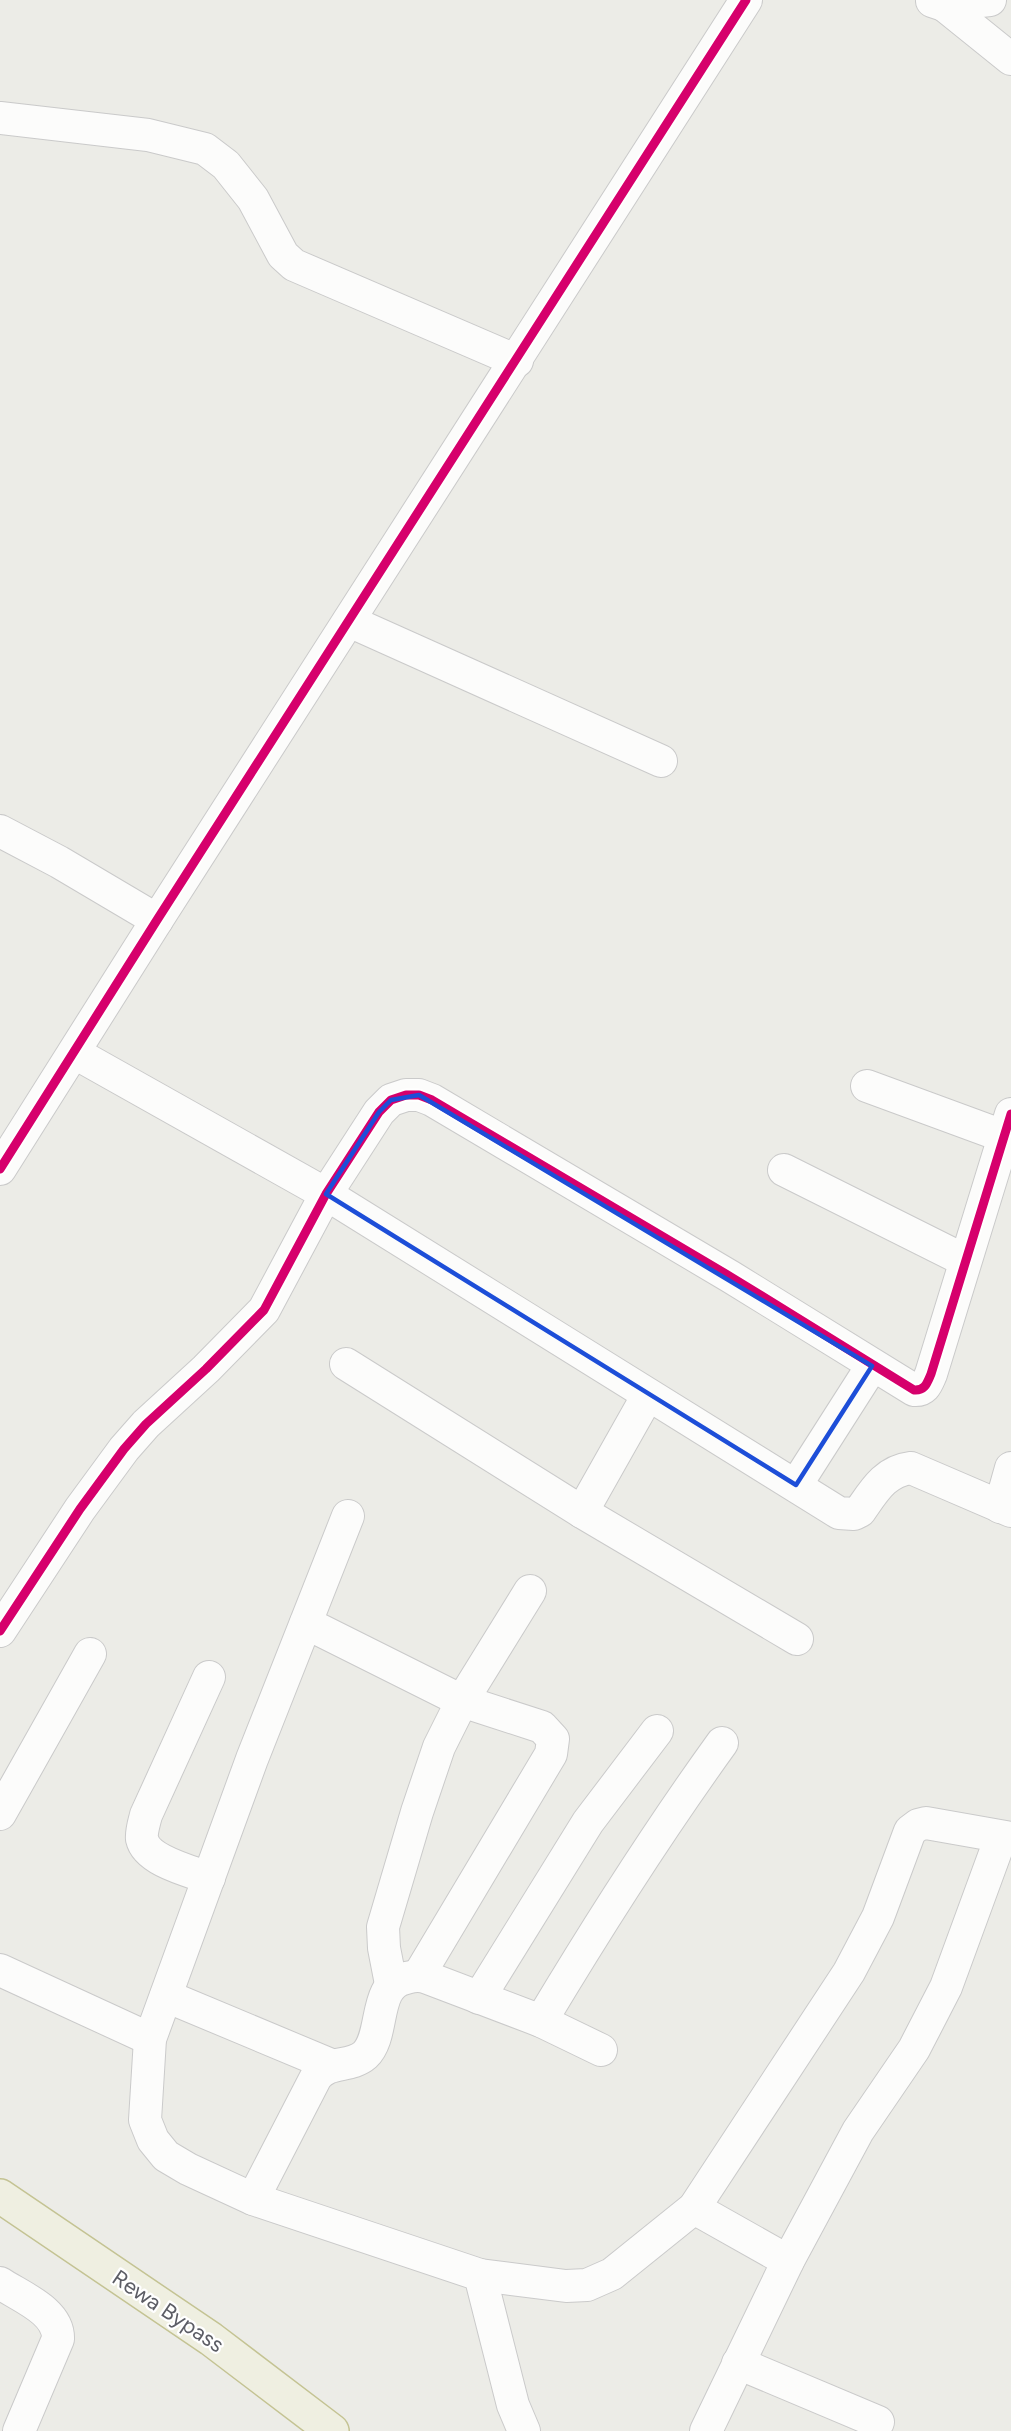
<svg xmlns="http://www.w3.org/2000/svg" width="1011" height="2431" font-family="Figtree,sans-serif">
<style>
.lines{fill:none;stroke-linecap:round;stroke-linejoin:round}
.minor-casing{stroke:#cacaca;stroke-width:34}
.highway-casing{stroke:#c4c393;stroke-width:36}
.minor{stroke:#fcfcfb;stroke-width:32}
.highway{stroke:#efefe1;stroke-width:33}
.cycleway-casing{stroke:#fff;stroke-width:13}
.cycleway{stroke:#d6006c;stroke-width:9}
.marked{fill:none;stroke:#1d4ed8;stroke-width:4.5;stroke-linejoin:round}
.labels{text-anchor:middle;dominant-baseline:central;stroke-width:4.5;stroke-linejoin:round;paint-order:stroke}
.street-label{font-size:22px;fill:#5c5d65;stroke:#fff}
</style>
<rect width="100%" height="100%" fill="#ecece7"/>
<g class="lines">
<defs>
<g id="minor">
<path d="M932,1L944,5L990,0"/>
<path d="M944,5L1011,59"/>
<path d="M0,118L148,135L205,149L226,165L253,199L283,255L294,265L517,361"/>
<path d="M349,621L661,761"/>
<path d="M0,831L59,862L157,920"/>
<path d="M75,1053L326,1194L839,1513L854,1514L860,1511C874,1491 885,1471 911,1468L1011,1511"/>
<path d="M867,1086L1003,1136"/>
<path d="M0,1169L157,920L746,0"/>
<path d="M784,1170L964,1260"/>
<path d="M346,1364L582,1512L797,1639"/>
<path d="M796,1485L872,1366"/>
<path d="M1000,1507L1011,1468"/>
<path d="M582,1512L648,1395"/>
<path d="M348,1516L252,1759L150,2039L145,2120L153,2140L166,2156L188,2169L253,2199L480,2275L513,2405L524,2431"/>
<path d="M306,1623L462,1701L542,1727L553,1739L551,1754L419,1975"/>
<path d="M0,1631L80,1509L124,1449L146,1424L206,1369L264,1310L326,1194L379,1112L391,1100L406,1095H419L432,1100L731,1277L914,1390C925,1391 927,1383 931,1374L1011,1114"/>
<path d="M0,1814L90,1654"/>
<path d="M209,1878C190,1871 147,1861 142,1839C141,1832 144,1823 146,1815L209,1677"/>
<path d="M0,1970L150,2039"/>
<path d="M391,1984L384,1948L383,1927L417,1812L439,1747L462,1701L530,1591"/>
<path d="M166,1996L331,2065"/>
<path d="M479,1998L588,1822L657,1731"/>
<path d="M541,2021C598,1926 657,1833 722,1743"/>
<path d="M253,2199L316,2077C329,2060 350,2068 365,2055C386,2035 372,1985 406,1978C415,1976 419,1975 428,1978L541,2021L601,2050"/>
<path d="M694,2208L788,2261"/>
<path d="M480,2275L566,2286L587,2285L612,2274L694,2208L849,1972L878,1917L910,1831L918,1825L926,1823L1011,1838"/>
<path d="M0,2283C21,2297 59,2311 58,2339L19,2431"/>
<path d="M738,2363L878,2422"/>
<path d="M706,2431L788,2261L858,2131L914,2049L946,1987L1001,1837"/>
</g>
<path id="highway" d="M0,2196L211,2339L332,2431"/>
</defs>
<!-- minor casing -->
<use href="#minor" class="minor-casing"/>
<!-- highway casing -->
<use href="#highway" class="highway-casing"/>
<!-- minor -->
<use href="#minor" class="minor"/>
<!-- highway -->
<use href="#highway" class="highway"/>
<defs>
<g id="cycleway">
<path d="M0,1169L157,920L746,0"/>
<path d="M0,1631L80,1509L124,1449L146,1424L206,1369L264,1310L326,1194L379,1112L391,1100L406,1095H419L432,1100L731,1277L914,1390C925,1391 927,1383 931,1374L1011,1114"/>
</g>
</defs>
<!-- cycleway casing -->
<use href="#cycleway" class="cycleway-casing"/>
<!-- cycleway -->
<use href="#cycleway" class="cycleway"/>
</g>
<!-- marked area -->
<path class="marked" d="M419,1095L872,1366L796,1485L326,1194L379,1112L391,1100Z"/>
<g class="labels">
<!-- street labels -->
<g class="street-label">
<text transform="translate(168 2311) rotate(34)">Rewa Bypass</text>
</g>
</g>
</svg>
